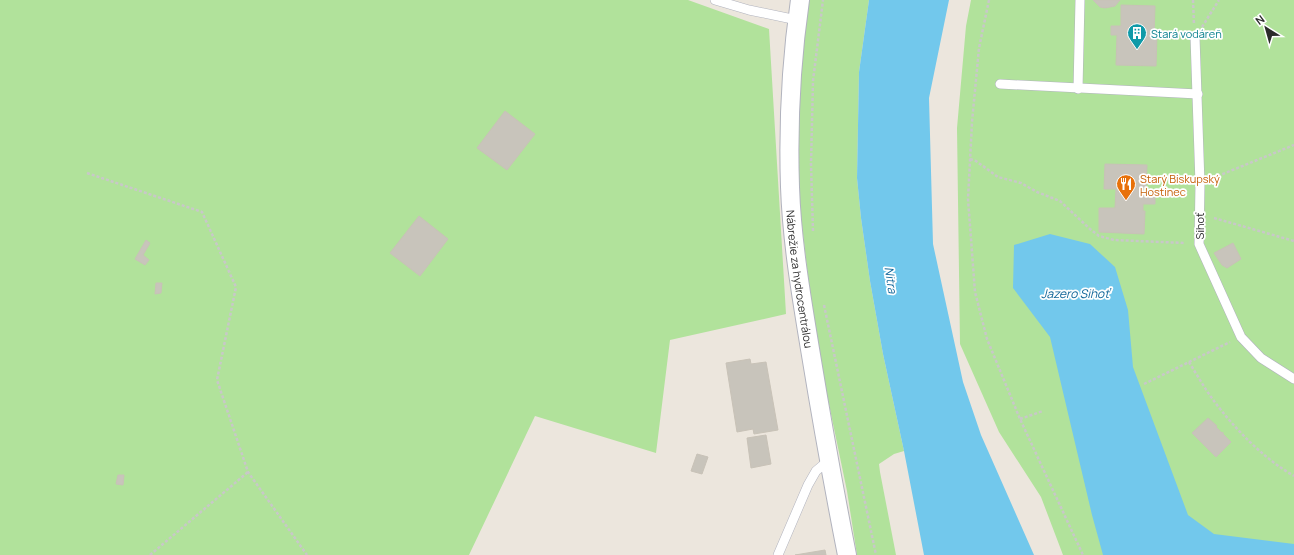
<svg xmlns="http://www.w3.org/2000/svg" width="1294" height="555" font-family="Manrope,sans-serif">
<style>
.green{fill:#b1e29b}
.water{fill:#72c8ec}
.building{fill:#c8c4bb;stroke:#c8c2b7}
.lines{fill:none;stroke-linecap:round;stroke-linejoin:round}
.service-casing{stroke:#b1b3be;stroke-width:10}
.minor-casing{stroke:#b1b3be;stroke-width:20}
.path{stroke:#c8c8c8;stroke-width:2.5;stroke-dasharray:3 2;stroke-linecap:butt}
.service{stroke:#fff;stroke-width:9}
.minor{stroke:#fff;stroke-width:18}
.labels{text-anchor:middle;dominant-baseline:central;stroke-width:3.5;stroke-linejoin:round;paint-order:stroke}
.culture-label{font-size:11px;fill:#0d838f;stroke:#fff;text-anchor:start}
.food-label{font-size:11px;fill:#c56008;stroke:#fff;text-anchor:start}
.street-label{font-size:11px;fill:#2b2b2b;stroke:#fff}
.water-label{font-size:12px;font-style:italic;fill:#106699;stroke:#fff}
</style>
<rect width="100%" height="100%" fill="#ece6dd"/>
<!-- green -->
<g class="green">
<path d="M0,0H688L769,29L786,314L670,340L656,453L535,416L469,555H0Z"/>
<path d="M808,0H869L859,72L857,178L861,218L870,281L883,354L904,451L894,454L879,464L880,472L896,555H857L847,491L815,337L800,208L797,159L799,93Z"/>
<path d="M971,0H1294V555H1063L1041,497L999,432L960,344L957,128L966,26Z"/>
</g>
<!-- water -->
<g class="water">
<path d="M869,0H949L929,98L933,244L963,382L981,435L1034,555H924L904,451L883,354L870,281L861,218L857,178L859,72Z"/>
<path d="M1050,234L1090,244L1115,267L1128,310L1133,367L1188,515L1214,534L1294,544V555H1103L1092,515L1050,337L1013,288L1014,245Z"/>
</g>
<!-- building -->
<g class="building">
<path d="M1093,0H1120L1115,6L1105,8L1100,7Z"/>
<path d="M1121,5L1155,6L1154,35H1157L1156,66L1116,65L1117,35H1111V26H1121Z"/>
<path d="M505,111L535,134L507,170L477,148Z"/>
<path d="M1105,164L1147,165L1146,188H1143V195L1155,196V204H1143V211H1145L1144,234L1099,232V208H1115L1116,189H1104Z"/>
<path d="M419,216L448,239L420,276L390,253Z"/>
<path d="M146,240L150,243L143,255L149,260L145,265L135,259Z"/>
<path d="M1233,243L1241,259L1227,268L1222,265L1214,253Z"/>
<path d="M156,283H162L161,293L155,294Z"/>
<path d="M750,359L751,364L766,362L778,430L754,434L753,429L737,432L726,363Z"/>
<path d="M1208,418L1217,426L1216,427L1222,433L1223,432V434L1231,442L1216,457L1192,433Z"/>
<path d="M766,435L771,464L751,468L747,438Z"/>
<path d="M697,454L708,457L702,474L691,471Z"/>
<path d="M118,475H124L123,485L116,484Z"/>
<path d="M825,550L826,555H795Z"/>
</g>
<g class="lines">
<defs>
<g id="service">
<path d="M715,0L749,10L797,20"/>
<path d="M1195,37L1200,184L1199,244L1241,337L1261,358L1294,379"/>
<path d="M1000,84L1198,94"/>
<path d="M1078,89L1080,0"/>
<path d="M778,555L808,485L816,471L829,460"/>
</g>
<g id="minor">
<path id="s1" d="M800,0C791,62 788,125 790,187C792,244 802,300 811,355C822,422 834,489 847,555"/>
</g>
</defs>
<!-- service casing -->
<use href="#service" class="service-casing"/>
<!-- minor casing -->
<use href="#minor" class="minor-casing"/>
<!-- path -->
<g class="path">
<path d="M989,0L979,48L972,122L968,199L975,292L987,339L1020,419L1083,555"/>
<path d="M1193,0L1194,25"/>
<path d="M1202,27L1219,0"/>
<path d="M970,159L976,161L998,177L1021,183L1037,192L1060,201L1090,229L1099,236L1114,240L1185,243"/>
<path d="M87,173L202,212L236,287L217,380L248,472L307,555"/>
<path d="M1213,178L1294,145"/>
<path d="M1214,218L1294,241"/>
<path d="M813,231L811,164L813,81L823,0"/>
<path d="M824,305L876,555"/>
<path d="M1189,362C1197,375 1205,389 1214,401C1234,428 1264,459 1294,476"/>
<path d="M1144,384L1230,342"/>
<path d="M1020,419L1043,411"/>
<path d="M150,555L248,472"/>
</g>
<!-- service -->
<use href="#service" class="service"/>
<!-- minor -->
<use href="#minor" class="minor"/>
</g>
<!-- icons -->
<defs>
<symbol id="building-pin" viewBox="-11 -11 22 30"><path d="M0 17L-7.5 6A9.5 9.5 0 1 1 7.5 6Z" fill="#0f9aa8" stroke="#fff"/><path d="M-4-6H4V6H1V3H-1V6H-4ZM-2.5-4.3h1.7v1.8h-1.7ZM.8-4.3h1.7v1.8H.8ZM-2.5-1h1.7V.8h-1.7ZM.8-1h1.7V.8H.8Z" fill="#fff"/></symbol>
<symbol id="restaurant-pin" viewBox="-11 -11 22 30"><path d="M0 17L-7.5 6A9.5 9.5 0 1 1 7.5 6Z" fill="#e8710a" stroke="#fff"/><path d="M-5-6h1v4h1v-4h1v4h1v-4h1v5L-1.5 .5V6h-2V.5L-5-1ZM5-6V6H3V1.5H1.5Q1.5-4 5-6Z" fill="#fff"/></symbol>
</defs>
<g fill-rule="evenodd">
<use href="#building-pin" x="1126" y="22" width="22" height="30"/>
<use href="#restaurant-pin" x="1115" y="173" width="22" height="30"/>
</g>
<g class="labels">
<!-- culture labels -->
<g class="culture-label">
<text x="1151" y="33">Stará vodáreň</text>
</g>
<!-- food labels -->
<g class="food-label">
<text x="1140" y="178">Starý Biskupský<tspan x="1140" dy="13">Hostinec</tspan></text>
</g>
<!-- street labels -->
<g class="street-label">
<text transform="translate(1199 226) rotate(-90)">Sihoť</text>
<text stroke="none"><textPath href="#s1" startOffset="280">Nábrežie za hydrocentrálou</textPath></text>
</g>
<!-- water labels -->
<g class="water-label">
<text transform="translate(891 280) rotate(81)">Nitra</text>
<text x="1075" y="293">Jazero Sihoť</text>
</g>
</g>
<!-- north arrow -->
<g transform="translate(1266 28) rotate(323)" stroke="#ffffff" stroke-width="3" paint-order="stroke">
<path d="M0-3L7 15L0 10L-7 15Z" fill="#2b2b2b"/>
<text y="-6" font-size="11" font-weight="bold" text-anchor="middle" fill="#2b2b2b">N</text>
</g>
</svg>
